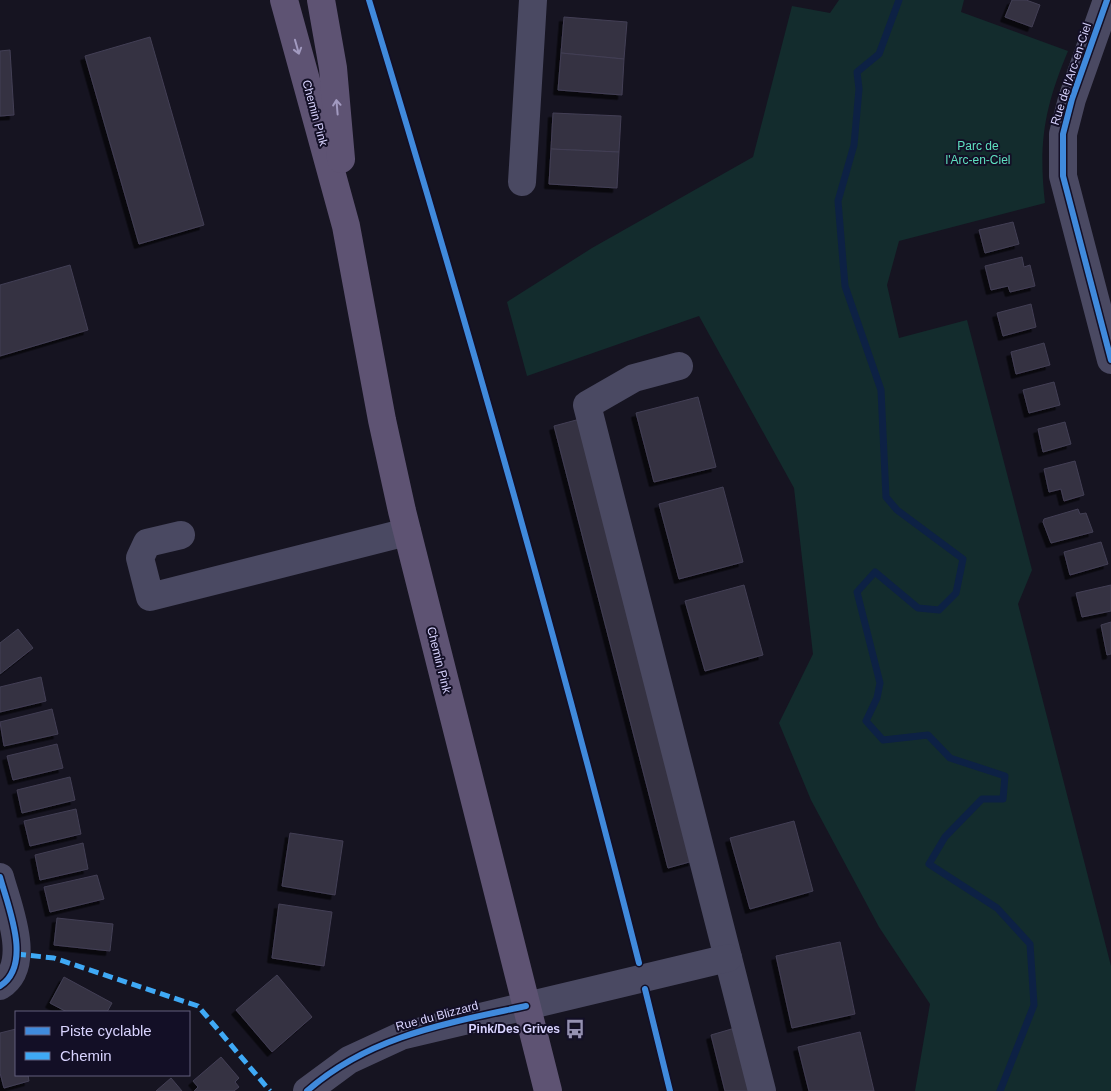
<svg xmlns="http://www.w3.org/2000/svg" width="1111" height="1091" font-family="Helvetica,sans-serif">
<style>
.green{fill:#132c2d}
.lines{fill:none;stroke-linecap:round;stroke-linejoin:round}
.stream{stroke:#0d2144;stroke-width:7}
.building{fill:#343243;stroke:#433f54;filter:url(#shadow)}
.minor{stroke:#4a4962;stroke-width:28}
.major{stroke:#5e5373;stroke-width:28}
.quiet{stroke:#3fa9f5;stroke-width:5;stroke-dasharray:10 5;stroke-linecap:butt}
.cycleway-casing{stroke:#130f26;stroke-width:9}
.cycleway{stroke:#408adc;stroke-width:6}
.oneway{stroke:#a29ac0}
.labels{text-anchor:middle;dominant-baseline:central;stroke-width:4;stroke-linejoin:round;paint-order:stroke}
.street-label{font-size:12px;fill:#d9d4ff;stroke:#130f26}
.park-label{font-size:12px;fill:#5fe0c0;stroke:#130f26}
.poi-label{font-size:12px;font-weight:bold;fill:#d9d4ff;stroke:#130f26;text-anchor:end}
</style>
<defs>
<filter id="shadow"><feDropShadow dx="-4.5" dy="4.5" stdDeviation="0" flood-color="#0009"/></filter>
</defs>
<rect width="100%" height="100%" fill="#161421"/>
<!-- green -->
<path class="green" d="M839,0H964L961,12L1068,51C1045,106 1038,142 1045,203L899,241L887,285L899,338L967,320L1032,570L1018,604L1111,966V1091H915L930,1004L879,927L811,800L779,723L813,654L794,488L699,316L527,376L507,302L592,248L753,157L792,6L830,13Z"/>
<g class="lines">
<!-- stream -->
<path class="stream" d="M899,0L879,54L857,72L859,89L854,145L838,201L845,286L881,390L886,497L897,510L963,559L956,593L939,610L918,608L875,572L857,592L880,683L877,698L866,721L883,740L928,735L950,758L1005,776L1003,799H982L945,837L929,864L997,908L1030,944L1034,1005L1000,1091"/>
</g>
<!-- building -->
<g class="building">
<path d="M1012,0H1026L1040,5L1032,27L1005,17Z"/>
<path d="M564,17L627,22L624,59L561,53Z"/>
<path d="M150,37L204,225L139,244L85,56Z"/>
<path d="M10,50L14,115L0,116V51Z"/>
<path d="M561,53L624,59L622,95L558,90Z"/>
<path d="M553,113L621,116L619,152L551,149Z"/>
<path d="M551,149L619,152L617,188L549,184Z"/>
<path d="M1013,222L1019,244L985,253L979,230Z"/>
<path d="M1022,257L1024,267L1030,265L1035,286L1010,292L1008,286L991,290L985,266Z"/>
<path d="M70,265L88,330L0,356V285Z"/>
<path d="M1031,304L1036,327L1003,336L997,313Z"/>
<path d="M1044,343L1050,365L1016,374L1011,352Z"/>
<path d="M1054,382L1060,405L1029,413L1023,390Z"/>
<path d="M698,397L716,467L654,482L636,413Z"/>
<path d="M580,419L693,861L668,868L554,426Z"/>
<path d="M1065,422L1071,444L1043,452L1038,429Z"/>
<path d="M1075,461L1084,495L1064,501L1061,489L1049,492L1044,469Z"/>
<path d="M723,487L743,562L679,579L659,504Z"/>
<path d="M1078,509L1080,514L1086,513L1093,532L1051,543L1043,522L1044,519Z"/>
<path d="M1101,542L1108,564L1070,575L1064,552Z"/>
<path d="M744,585L763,655L705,671L685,601Z"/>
<path d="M1111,585V611L1082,617L1076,593Z"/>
<path d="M1111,622V654L1107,655L1101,625Z"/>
<path d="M18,629L33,648L0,674V643Z"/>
<path d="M41,677L46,701L0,712V687Z"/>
<path d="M52,709L58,734L4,746L0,722Z"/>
<path d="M57,744L63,768L13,780L7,756Z"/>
<path d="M70,777L75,800L22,813L17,790Z"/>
<path d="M76,809L81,834L30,846L24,821Z"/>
<path d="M794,821L813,891L750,909L730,838Z"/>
<path d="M290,833L343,841L335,895L282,886Z"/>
<path d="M83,843L88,869L40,880L35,855Z"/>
<path d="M97,875L104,899L50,912L44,887Z"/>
<path d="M279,904L332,912L324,966L272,958Z"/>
<path d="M57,918L113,924L110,951L54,945Z"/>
<path d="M840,942L855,1014L792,1028L776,956Z"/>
<path d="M277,975L312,1017L272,1052L236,1010Z"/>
<path d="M64,977L112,1003L107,1012H67L50,1003Z"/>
<path d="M735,1028L751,1091H725L711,1035Z"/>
<path d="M16,1029V1075H28L29,1081L4,1088L0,1073V1033Z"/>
<path d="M860,1032L874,1091H809L798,1047Z"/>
<path d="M221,1057L239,1078L235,1082L239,1087L234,1091H194L198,1087L193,1081Z"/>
<path d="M171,1078L182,1091H156Z"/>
</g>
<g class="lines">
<!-- minor -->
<g class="minor">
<path d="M1107,0L1072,99L1063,134V176L1111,360"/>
<path d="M522,182L533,0"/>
<path d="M679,366L634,378L587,405L762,1091"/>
<path d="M181,535L147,543L140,558L150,597L407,532"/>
<path d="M0,877C8,907 33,965 0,986"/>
<path d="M307,1091L349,1060L401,1036L728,958"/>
</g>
<!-- major -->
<g class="major">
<path d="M284,0L346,226L382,420L402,511L548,1091"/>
<path d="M321,0L333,68L341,159"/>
</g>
<!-- quiet -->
<path class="quiet" d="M16,954L54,958L198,1006L270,1091"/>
<defs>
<g id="cycleway">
<path d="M369,0C466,319 557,639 639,963"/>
<path d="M1107,0L1072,99L1063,134V176L1111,360"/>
<path d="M0,877C8,907 33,965 0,986"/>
<path d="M645,989L670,1091"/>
<path d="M307,1091C369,1036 448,1023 526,1006"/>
</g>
</defs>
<!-- cycleway casing -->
<use href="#cycleway" class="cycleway-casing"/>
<!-- cycleway -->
<use href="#cycleway" class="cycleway"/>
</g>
<!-- one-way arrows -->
<defs><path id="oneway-shaft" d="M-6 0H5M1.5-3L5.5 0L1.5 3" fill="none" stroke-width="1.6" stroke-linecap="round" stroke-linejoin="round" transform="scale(1.25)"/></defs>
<g class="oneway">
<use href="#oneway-shaft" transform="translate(297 47) rotate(74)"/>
<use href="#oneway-shaft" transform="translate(337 107) rotate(-95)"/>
</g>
<!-- icons -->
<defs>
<symbol id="bus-bare" viewBox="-9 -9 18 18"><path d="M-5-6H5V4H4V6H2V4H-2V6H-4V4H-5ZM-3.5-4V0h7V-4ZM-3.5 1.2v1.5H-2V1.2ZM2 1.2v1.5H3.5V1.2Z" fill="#9591b1" stroke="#130f26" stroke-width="2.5" paint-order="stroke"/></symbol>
</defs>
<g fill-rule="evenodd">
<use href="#bus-bare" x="561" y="1015" width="28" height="28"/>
</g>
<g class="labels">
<!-- street labels -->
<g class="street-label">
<text transform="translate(1071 74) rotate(-72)">Rue de l'Arc-en-Ciel</text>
<text transform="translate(315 113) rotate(75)">Chemin Pink</text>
<text transform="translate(439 660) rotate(76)">Chemin Pink</text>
<text transform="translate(437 1016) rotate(-15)">Rue du Blizzard</text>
</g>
<!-- park labels -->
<g class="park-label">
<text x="978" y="146">Parc de<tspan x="978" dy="14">l'Arc-en-Ciel</tspan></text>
</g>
<!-- poi labels -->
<g class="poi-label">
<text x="560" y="1029">Pink/Des Grives</text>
</g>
</g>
<!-- legend -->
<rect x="15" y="1011" width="175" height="65" fill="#130f26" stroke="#625e7d"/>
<rect x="25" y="1027" width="25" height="8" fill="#408adc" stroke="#625e7d"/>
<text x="60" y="1036" font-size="15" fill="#d9d4ff">Piste cyclable</text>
<rect x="25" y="1052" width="25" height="8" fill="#3fa9f5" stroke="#625e7d"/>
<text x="60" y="1061" font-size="15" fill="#d9d4ff">Chemin</text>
</svg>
